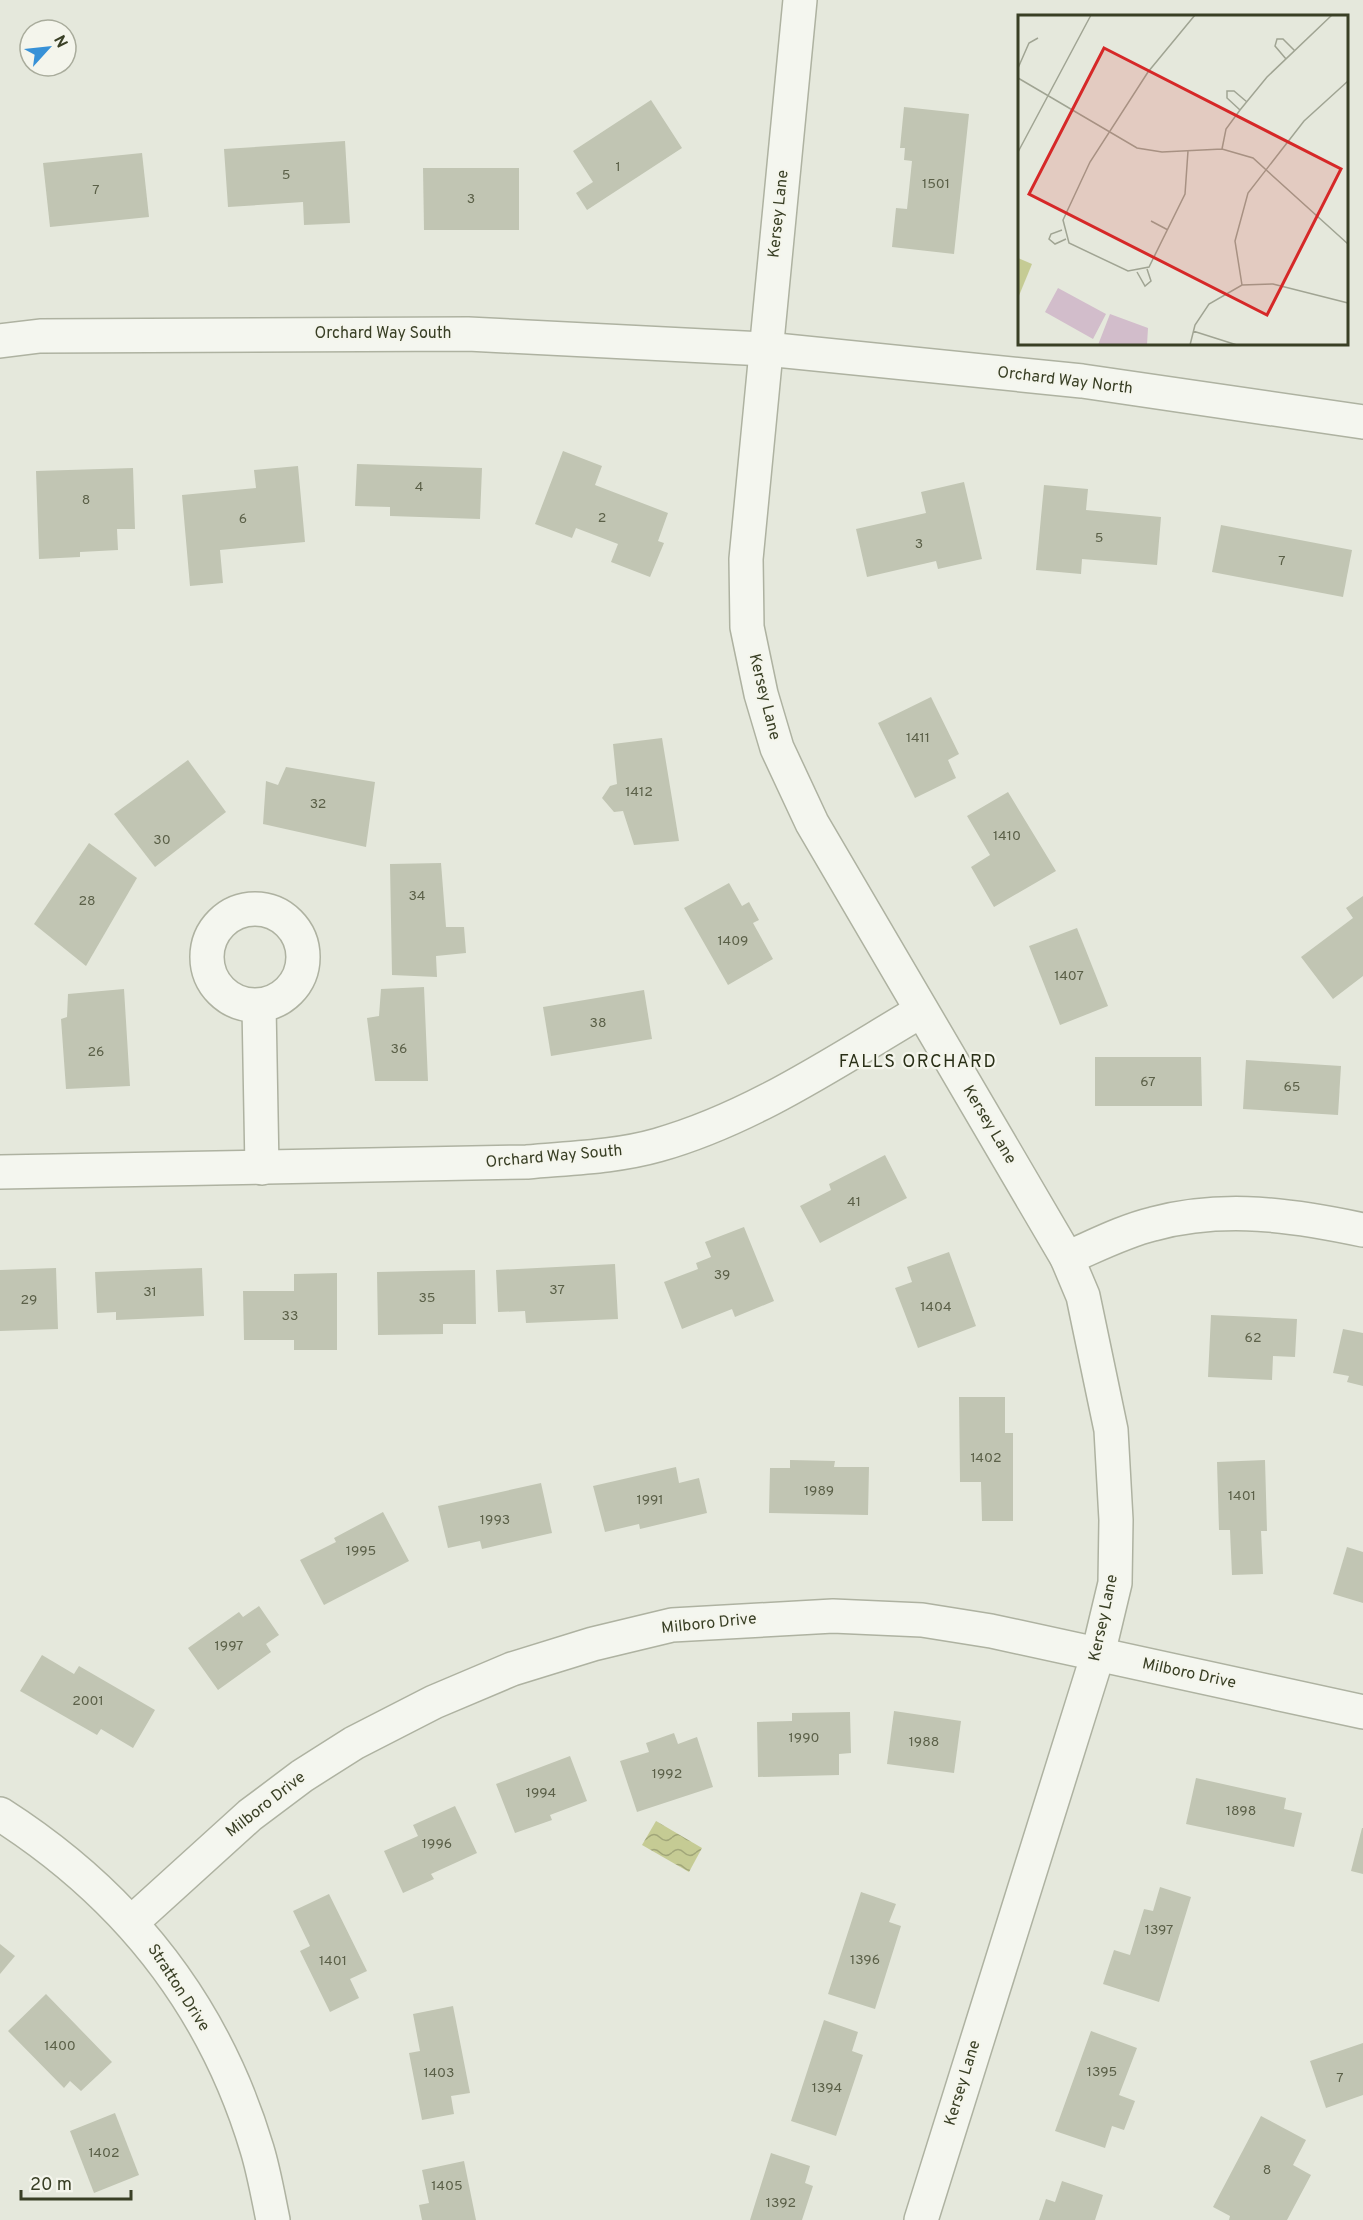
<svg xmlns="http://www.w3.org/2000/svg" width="1363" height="2220" font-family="Overpass,sans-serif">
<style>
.water{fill:url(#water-waves)}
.building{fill:#c1c5b3}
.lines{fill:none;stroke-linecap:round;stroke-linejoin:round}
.street-casing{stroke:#aeb2a1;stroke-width:36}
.street{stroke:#f4f6ef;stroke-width:33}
.labels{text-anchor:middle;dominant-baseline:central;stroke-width:4.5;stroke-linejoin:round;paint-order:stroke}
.number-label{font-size:14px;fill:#5b6048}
.street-label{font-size:16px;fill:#393f25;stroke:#f4f5ec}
.neighbourhood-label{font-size:18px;letter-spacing:1.5px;fill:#292f17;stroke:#f4f5ec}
.inset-road{fill:none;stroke:#a0a493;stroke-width:1.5}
.view{fill:#d62828;fill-opacity:0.15;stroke:#d62828;stroke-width:3}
.inset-edge{fill:none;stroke:#393f25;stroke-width:3}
</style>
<defs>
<pattern id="water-waves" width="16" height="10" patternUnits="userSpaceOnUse" patternTransform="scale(1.5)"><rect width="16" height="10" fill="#c5cb94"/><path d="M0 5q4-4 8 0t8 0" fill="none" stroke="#a1a679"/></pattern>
</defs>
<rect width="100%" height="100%" fill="#e5e8dc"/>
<!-- water -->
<path class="water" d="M656,1821L702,1848L689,1872L642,1845Z"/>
<!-- building -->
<g class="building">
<path d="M651,100L682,148L587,210L576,193L593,182L573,151Z"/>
<path d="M904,107L969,114L954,254L892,247L896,208L907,209L912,161L904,160L905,148H900Z"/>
<path d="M345,141L350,223L304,225L303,202L228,207L224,149Z"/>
<path d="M142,153L149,217L50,227L43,163Z"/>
<path d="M423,168H519V230H424Z"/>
<path d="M563,451L602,466L595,485L668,513L658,541L664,543L650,577L611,562L618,544L576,528L572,538L535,524Z"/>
<path d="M357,464L482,468L480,519L390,516V507L355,506Z"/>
<path d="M298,466L305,542L220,550L223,583L190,586L182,495L256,488L254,470Z"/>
<path d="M133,468L135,529H117L118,550L80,552V557L39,559L36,471Z"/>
<path d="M964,482L982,559L938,569L936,561L867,577L856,529L926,513L921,492Z"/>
<path d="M1044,485L1088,489L1086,510L1161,517L1157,565L1082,559L1081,574L1036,570Z"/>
<path d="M1221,525L1352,550L1343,597L1212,572Z"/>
<path d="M931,697L959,754L948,760L956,778L915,798L878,723Z"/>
<path d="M662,738L679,841L634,845L623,811L614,812L602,798L610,786L617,784L613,744Z"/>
<path d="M188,760L226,812L155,867L114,814Z"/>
<path d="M286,767L375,782L366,847L263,824L266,781L278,785Z"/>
<path d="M1008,792L1056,871L994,907L971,867L990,855L967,816Z"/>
<path d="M89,843L137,878L86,966L34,924Z"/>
<path d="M441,863L446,927H464L466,953L436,956L437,977L392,975L390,864Z"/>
<path d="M729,883L742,906L749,902L759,920L753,923L773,959L728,985L684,908Z"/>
<path d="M1363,896V976L1333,999L1301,957L1353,918L1346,908Z"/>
<path d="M1077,928L1108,1006L1060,1025L1029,946Z"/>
<path d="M424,987L428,1081H375L367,1018L379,1016L381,989Z"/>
<path d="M124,989L130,1086L66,1089L61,1019L67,1017L68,994Z"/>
<path d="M644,990L652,1039L551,1056L543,1007Z"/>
<path d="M1095,1057H1201L1202,1106H1095Z"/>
<path d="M1246,1060L1341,1066L1338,1115L1243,1109Z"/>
<path d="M885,1155L907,1198L820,1243L800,1206L831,1190L829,1184Z"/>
<path d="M744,1227L774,1301L735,1317L732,1309L682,1329L664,1282L698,1269L696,1263L711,1257L705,1242Z"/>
<path d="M949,1252L976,1326L918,1348L895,1288L912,1282L907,1267Z"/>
<path d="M615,1264L618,1319L526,1323L525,1311L498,1312L496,1270Z"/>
<path d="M56,1268L58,1329L0,1331V1270Z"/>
<path d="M202,1268L204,1316L116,1320V1312L97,1313L95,1272Z"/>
<path d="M475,1270L476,1324H443V1334L378,1335L377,1272Z"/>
<path d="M337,1273V1350H294V1340H244L243,1291H294V1274Z"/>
<path d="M1211,1315L1297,1319L1295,1357L1273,1356L1272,1380L1208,1377Z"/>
<path d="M1343,1329L1363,1333V1386L1347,1382L1349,1376L1333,1373Z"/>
<path d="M959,1397H1005V1433H1013V1521H982L981,1482H960Z"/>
<path d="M790,1460L835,1461L834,1467H869L868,1515L769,1513L770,1468H790Z"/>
<path d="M1265,1460L1267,1531H1261L1263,1574L1232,1575L1230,1530H1219L1217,1462Z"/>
<path d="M676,1467L679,1483L699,1478L707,1513L640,1529L639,1524L605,1532L593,1486Z"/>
<path d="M541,1483L552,1533L482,1549L480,1541L448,1548L438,1506Z"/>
<path d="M383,1512L409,1561L324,1605L300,1560L336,1542L334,1538Z"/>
<path d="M1347,1547L1363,1552V1603L1333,1594Z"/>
<path d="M259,1606L279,1635L266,1644L271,1652L218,1690L188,1648L239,1612L243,1617Z"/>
<path d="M42,1655L74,1674L79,1666L155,1710L133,1748L101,1729L97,1735L20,1691Z"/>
<path d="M894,1711L961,1721L954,1773L887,1764Z"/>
<path d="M850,1712L851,1753L839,1754V1775L758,1777L757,1722L792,1721V1713Z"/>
<path d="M674,1733L678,1744L697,1737L713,1787L637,1812L620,1761L649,1752L646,1743Z"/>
<path d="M570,1756L587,1801L550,1815L552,1820L515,1833L496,1784Z"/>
<path d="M1196,1778L1286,1798L1284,1809L1302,1813L1294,1847L1186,1824Z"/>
<path d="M455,1806L477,1853L431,1874L434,1879L403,1893L384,1851L418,1836L413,1825Z"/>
<path d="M1362,1828H1363V1874L1351,1871Z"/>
<path d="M1160,1887L1191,1897L1159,2002L1103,1984L1114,1950L1130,1955L1144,1909L1153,1911Z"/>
<path d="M861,1892L896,1904L889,1922L901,1926L875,2009L828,1994Z"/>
<path d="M329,1894L367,1971L350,1979L359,1998L330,2012L300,1951L310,1946L293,1911Z"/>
<path d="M0,1944L15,1956L0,1974Z"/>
<path d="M46,1994L112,2062L81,2091L70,2081L64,2088L8,2031Z"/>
<path d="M453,2006L470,2093L451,2096L454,2114L422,2120L409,2053L420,2051L413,2014Z"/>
<path d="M824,2020L858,2032L852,2051L863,2055L836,2136L791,2121Z"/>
<path d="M1091,2031L1137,2048L1119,2095L1135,2101L1124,2130L1112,2126L1105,2148L1055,2131Z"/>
<path d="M1363,2043V2095L1326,2108L1310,2061Z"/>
<path d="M115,2113L139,2175L94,2193L70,2131Z"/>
<path d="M1261,2116L1306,2140L1293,2165L1311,2175L1287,2220H1229L1230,2216L1213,2207Z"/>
<path d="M771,2153L810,2166L805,2183L813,2186L802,2220H750Z"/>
<path d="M464,2161L476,2220H422L419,2205L429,2203L422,2170Z"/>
<path d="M1062,2181L1103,2195L1095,2220H1039L1046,2199L1055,2202Z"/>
</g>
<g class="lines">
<defs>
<g id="street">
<path d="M800,0L746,559L747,627L761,694L777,748L812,823L1067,1258L1083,1296L1111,1430L1116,1520L1115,1583L1098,1654L921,2220"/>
<path d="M0,341L40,336L468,334L766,349L1082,381L1363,422"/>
<circle cx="255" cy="957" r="48"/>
<path d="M259,1006L262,1168"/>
<path d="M0,1172L527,1162C570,1158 616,1157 658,1145C753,1118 836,1061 921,1011"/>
<path d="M1067,1258C1095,1246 1124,1231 1153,1224C1224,1205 1293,1215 1363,1230"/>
<path d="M0,1814C125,1894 214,2005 257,2149C264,2172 268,2196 273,2220"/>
<path d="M132,1922L250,1815L302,1776L354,1743L434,1702L512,1669L593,1644L672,1625L833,1616L922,1620L991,1631L1363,1712"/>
</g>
</defs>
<!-- street casing -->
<use href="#street" class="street-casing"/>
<!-- street -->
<use href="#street" class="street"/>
</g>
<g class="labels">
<!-- number labels -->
<g class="number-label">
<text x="618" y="167">1</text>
<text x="286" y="175">5</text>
<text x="936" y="184">1501</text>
<text x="96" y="190">7</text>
<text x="471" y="199">3</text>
<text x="419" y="487">4</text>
<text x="86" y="500">8</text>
<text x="602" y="518">2</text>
<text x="243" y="519">6</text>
<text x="1099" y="538">5</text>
<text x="919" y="544">3</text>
<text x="1282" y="561">7</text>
<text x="918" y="738">1411</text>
<text x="639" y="792">1412</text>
<text x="318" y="804">32</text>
<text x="1007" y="836">1410</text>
<text x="162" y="840">30</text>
<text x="417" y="896">34</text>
<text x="87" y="901">28</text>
<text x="733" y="941">1409</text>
<text x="1069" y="976">1407</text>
<text x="598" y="1023">38</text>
<text x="399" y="1049">36</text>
<text x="96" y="1052">26</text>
<text x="1148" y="1082">67</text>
<text x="1292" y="1087">65</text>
<text x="854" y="1202">41</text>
<text x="722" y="1275">39</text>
<text x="557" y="1290">37</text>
<text x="150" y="1292">31</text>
<text x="427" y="1298">35</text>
<text x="29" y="1300">29</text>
<text x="936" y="1307">1404</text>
<text x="290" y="1316">33</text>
<text x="1253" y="1338">62</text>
<text x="986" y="1458">1402</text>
<text x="819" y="1491">1989</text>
<text x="1242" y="1496">1401</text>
<text x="650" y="1500">1991</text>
<text x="495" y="1520">1993</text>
<text x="361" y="1551">1995</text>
<text x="229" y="1646">1997</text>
<text x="88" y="1701">2001</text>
<text x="804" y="1738">1990</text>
<text x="924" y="1742">1988</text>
<text x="667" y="1774">1992</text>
<text x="541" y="1793">1994</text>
<text x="1241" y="1811">1898</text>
<text x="437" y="1844">1996</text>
<text x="1159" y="1930">1397</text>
<text x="865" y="1960">1396</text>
<text x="333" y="1961">1401</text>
<text x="60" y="2046">1400</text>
<text x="1102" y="2072">1395</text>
<text x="439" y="2073">1403</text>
<text x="1340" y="2078">7</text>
<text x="827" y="2088">1394</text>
<text x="104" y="2153">1402</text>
<text x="1267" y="2170">8</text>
<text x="447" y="2186">1405</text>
<text x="781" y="2203">1392</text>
</g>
<!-- street labels -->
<g class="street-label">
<text transform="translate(779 214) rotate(-84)">Kersey Lane</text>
<text x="383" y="334">Orchard Way South</text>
<text transform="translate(1065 381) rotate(7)">Orchard Way North</text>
<text transform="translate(764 697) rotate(76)">Kersey Lane</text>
<text transform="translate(989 1125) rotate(59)">Kersey Lane</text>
<text transform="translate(554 1157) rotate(-5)">Orchard Way South</text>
<text transform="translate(1104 1618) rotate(-78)">Kersey Lane</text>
<text transform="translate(709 1624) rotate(-6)">Milboro Drive</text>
<text transform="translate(1189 1674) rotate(12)">Milboro Drive</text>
<text transform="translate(266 1805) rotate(-38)">Milboro Drive</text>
<text transform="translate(178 1988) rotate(57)">Stratton Drive</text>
<text transform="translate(963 2083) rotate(-73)">Kersey Lane</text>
</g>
<!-- neighbourhood labels -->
<g class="neighbourhood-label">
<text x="918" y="1062">FALLS ORCHARD</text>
</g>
</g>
<!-- overview -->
<g transform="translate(1018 15)">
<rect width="330" height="330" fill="#e5e8dc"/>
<path d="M40,273L88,299L75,324L27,297ZM92,299L130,313L129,330H80Z" fill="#d2bdcb"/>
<path d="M0,243L14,249L0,283Z" fill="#c5cb94"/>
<path class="inset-road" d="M268,44L257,31L259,24H265L277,36M0,53L11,28L20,23M0,63L119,133L144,137L204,134L235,143L330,229M222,95L209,83V76H216L229,87M204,134L208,114L222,95L249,62L314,0M170,136L167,179L131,252L110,256L51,228L45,205L72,147L130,57L177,0M0,137L73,0M133,206L150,215M44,215L33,219L31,224L37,229L48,224M119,257L127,271L133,266L129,254M224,270L217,226L230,178L286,106L330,66M175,316L219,330M172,330L177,310L191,289L224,270L255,269L330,288"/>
<path class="view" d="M86,33L323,154L249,300L11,179Z"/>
<rect width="330" height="330" class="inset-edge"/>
</g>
<!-- north arrow -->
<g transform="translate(48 48) rotate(63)"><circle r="28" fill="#f4f5ec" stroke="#a9ac9c" stroke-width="1.5"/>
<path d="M0-4.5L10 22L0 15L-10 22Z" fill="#3791d7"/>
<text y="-9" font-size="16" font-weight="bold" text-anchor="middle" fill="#393f25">N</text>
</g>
<!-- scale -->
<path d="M21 2190v9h110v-9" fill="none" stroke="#393f25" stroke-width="3"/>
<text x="30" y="2190" font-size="18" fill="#393f25" stroke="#f4f5ec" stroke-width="4.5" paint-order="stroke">20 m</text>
</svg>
